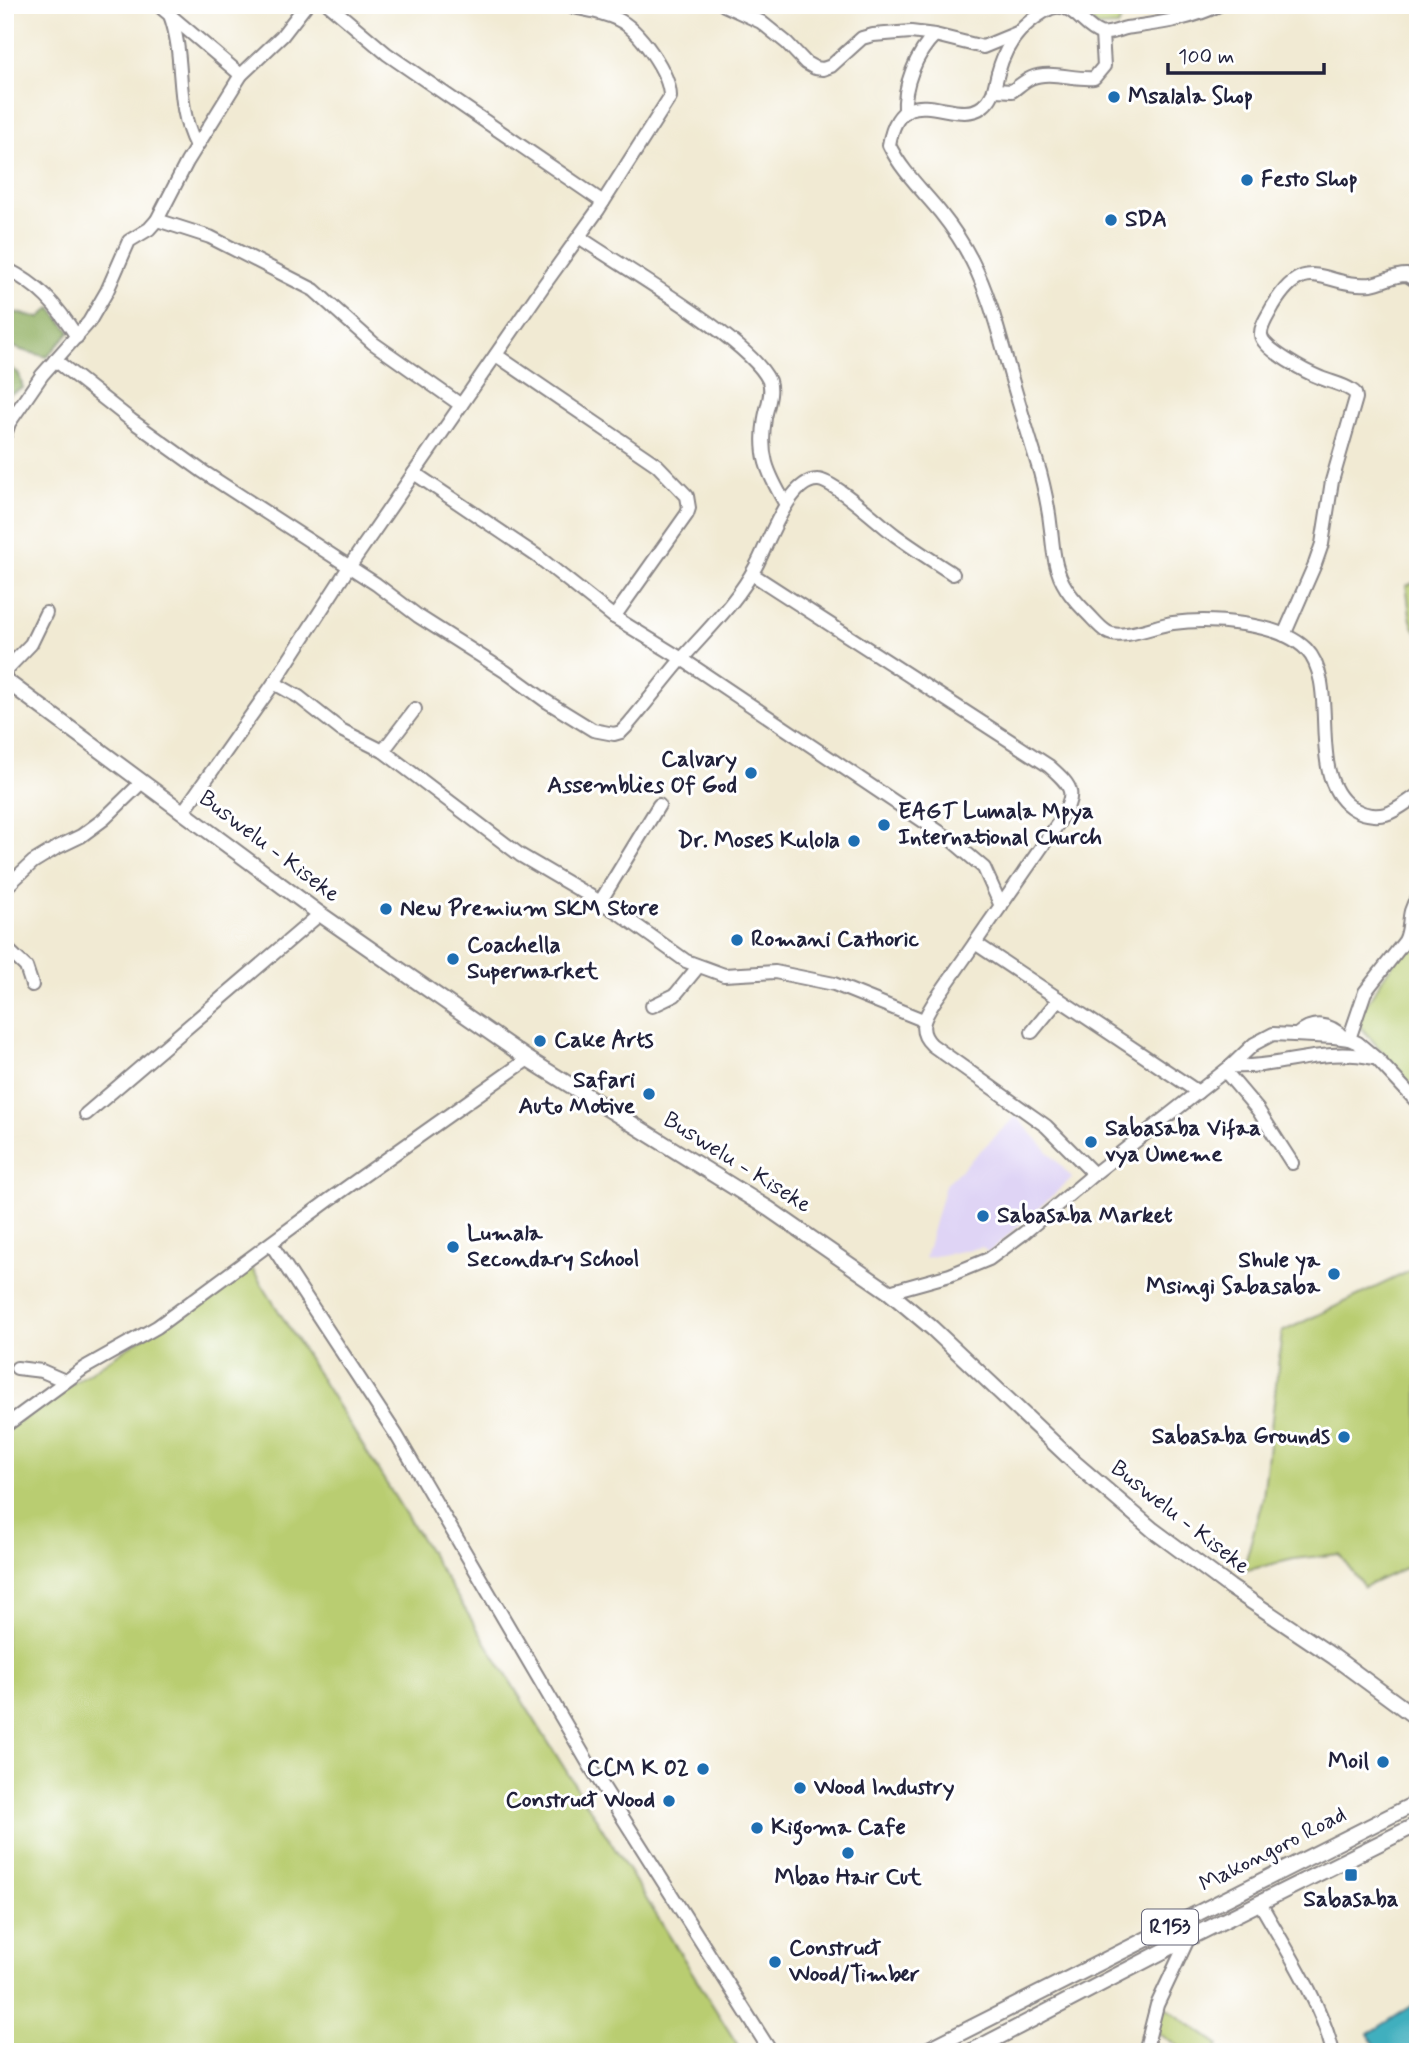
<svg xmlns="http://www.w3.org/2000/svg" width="1423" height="2057" font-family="Mynerve,sans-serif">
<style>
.built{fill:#dfd4f5}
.green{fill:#b9cd71;stroke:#6e7856;stroke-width:2}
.forest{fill:#92b063;stroke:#5a694f;stroke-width:2}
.water{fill:#41afbe;stroke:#32687c;stroke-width:2}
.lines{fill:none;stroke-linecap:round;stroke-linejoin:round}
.minor-casing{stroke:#8a8687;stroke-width:16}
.major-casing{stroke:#8a8687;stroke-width:18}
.minor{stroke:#fff;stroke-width:12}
.major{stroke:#fff;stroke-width:14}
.poi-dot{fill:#1f6fb2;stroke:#fff;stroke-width:2.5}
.labels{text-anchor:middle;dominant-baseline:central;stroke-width:6;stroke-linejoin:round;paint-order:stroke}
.shield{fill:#fff;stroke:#646476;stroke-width:2}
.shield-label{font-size:21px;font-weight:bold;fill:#22223b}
.poi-label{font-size:23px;font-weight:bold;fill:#22223b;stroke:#fff;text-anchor:start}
.street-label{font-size:23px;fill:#22223b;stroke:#fff}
</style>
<rect width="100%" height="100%" fill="#fff"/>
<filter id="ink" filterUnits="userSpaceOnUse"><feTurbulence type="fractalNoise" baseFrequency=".0143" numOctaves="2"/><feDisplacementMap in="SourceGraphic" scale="14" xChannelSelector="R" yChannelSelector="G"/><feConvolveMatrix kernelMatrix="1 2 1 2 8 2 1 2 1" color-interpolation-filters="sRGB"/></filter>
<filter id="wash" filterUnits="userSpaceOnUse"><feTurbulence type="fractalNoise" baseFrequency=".00686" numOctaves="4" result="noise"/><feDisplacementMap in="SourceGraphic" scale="28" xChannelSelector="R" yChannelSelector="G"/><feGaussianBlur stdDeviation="1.57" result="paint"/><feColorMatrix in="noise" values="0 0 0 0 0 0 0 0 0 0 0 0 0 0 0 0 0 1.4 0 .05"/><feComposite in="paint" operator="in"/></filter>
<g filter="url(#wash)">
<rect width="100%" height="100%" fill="#f1ead3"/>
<!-- built -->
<path class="built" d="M1016,1116L1072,1178L988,1253L983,1247L925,1258L945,1185Z"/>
<!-- green -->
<g class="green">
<path d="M1079,5H1127L1118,26L1097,27Z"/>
<path d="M1418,581V634C1407,621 1410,602 1406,586Z"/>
<path d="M1412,934L1418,941V1092L1355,1021Z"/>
<path d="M251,1267L742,2052H5V1431L72,1384Z"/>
<path d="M1418,1267V1562L1364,1587L1339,1554L1294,1559L1243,1571L1263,1497L1282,1332Z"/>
<path d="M1165,2007L1219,2045L1213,2052H1187L1155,2031Z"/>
</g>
<!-- forest -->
<g class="forest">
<path d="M51,308L70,332L47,357L21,350L5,343V310L39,318Z"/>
<path d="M5,363L19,374L23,388L6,396Z"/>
</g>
<!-- water -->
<path class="water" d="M1418,2002V2052H1380L1368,2034Z"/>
</g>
<g filter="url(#ink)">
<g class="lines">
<defs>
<g id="minor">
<path d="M158,5L241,75"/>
<path d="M329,5L387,54L603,202"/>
<path d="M724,5L761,22L787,43L806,63L815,68L823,69L831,66L862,38L873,35L911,32L935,35L983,47L1017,33"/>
<path d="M1219,5C1189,20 1159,23 1126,28C1118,30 1108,35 1100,33C1084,28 1074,4 1055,7C1048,8 1042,13 1036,17C1017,30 1004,50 998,73C994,87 995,96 983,106C955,129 901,73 889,145C901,170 922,190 940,212C952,227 963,243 972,261C990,296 1000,338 1011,376C1020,408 1030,440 1040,472C1045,491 1049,510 1051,530C1053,544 1053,558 1058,571C1063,588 1076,602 1088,614C1094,620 1100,628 1107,632C1121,641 1156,625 1173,623C1209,618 1279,622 1306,649C1341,685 1305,774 1351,807C1361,814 1374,817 1386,814C1397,811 1408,801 1418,795"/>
<path d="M170,15C186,58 174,104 196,146"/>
<path d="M996,90L1012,91C1018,87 1024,81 1031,78C1049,70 1074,80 1094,78L1104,66L1102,34"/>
<path d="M905,112C903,87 916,53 935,35"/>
<path d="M157,220L210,237L314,290L373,343L461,405"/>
<path d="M579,237C619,265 752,341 769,381C773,393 767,406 765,418C759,455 767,472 785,503"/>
<path d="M5,268C40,286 56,304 77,337"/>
<path d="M496,355L657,465L687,496L689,508L687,514L614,617"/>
<path d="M55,360L131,420L202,471L376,584L418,616L506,672L546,701L593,730L614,734L621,732L626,727C645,705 662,682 680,661C707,630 737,602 756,566C769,542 789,479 818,480C833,480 880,524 895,535C914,549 933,561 953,574"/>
<path d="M5,435L9,423L42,375L89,322L107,291L129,241L149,229L157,220L187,162L241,75L282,36L306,5"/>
<path d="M414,473L537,556L614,617L682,659L950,839L984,868L1001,906"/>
<path d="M752,574L1049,766C1075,789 1076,793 1059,822L936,999C926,1015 915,1029 932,1045L1046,1126L1094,1174"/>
<path d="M1284,635L1315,564L1322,544L1332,481L1356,398C1355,393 1356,393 1351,390C1342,384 1330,382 1321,378C1308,373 1262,349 1261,335C1260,326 1269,314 1273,306C1307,250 1324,288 1371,284C1384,282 1395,274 1407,275L1418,282"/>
<path d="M5,671L31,644L46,613"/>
<path d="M274,683L299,697L341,730L383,751L520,855L619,913L686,961L724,975L775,972L834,984L923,1020"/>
<path d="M383,751L415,709"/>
<path d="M183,812L274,683L349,567L544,285L598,210L670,97C670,73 639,29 617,19C601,11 581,9 564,5"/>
<path d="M5,888L33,862L56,848L81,836L104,819L142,782"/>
<path d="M600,902L659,805"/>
<path d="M975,943L1198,1092"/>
<path d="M5,947L26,967L32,985"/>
<path d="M652,1006L675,995L698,967"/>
<path d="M1032,1032L1059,999"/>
<path d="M1298,1034C1312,1021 1330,1023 1343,1037"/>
<path d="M1349,1039L1365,992L1405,941C1413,925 1405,915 1418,897"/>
<path d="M1231,1066C1279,1069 1324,1046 1373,1058"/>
<path d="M1225,1071L1258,1110L1292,1163"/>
<path d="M86,1114L320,914"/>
<path d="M271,1244L397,1436L590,1766L771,2052"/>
<path d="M889,1292L950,1275L989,1259L1024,1233L1094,1174L1231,1066L1254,1044L1273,1034L1334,1037L1349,1039L1358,1043L1378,1060L1418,1103"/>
<path d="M17,1368L42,1371L65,1381"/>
<path d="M5,1426L84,1368L157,1327L329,1200L528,1059"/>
<path d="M1260,1903C1287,1951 1319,1998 1333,2052"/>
<path d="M1145,2052L1157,2005L1188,1939"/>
</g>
<g id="major">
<path d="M5,680L320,914L528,1059L769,1209L889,1292L932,1328L1075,1463L1153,1530L1230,1587L1334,1657L1418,1719"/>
<path d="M923,2052L1418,1802"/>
<path d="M970,2052L1179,1943L1418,1824"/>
</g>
</defs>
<!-- minor casing -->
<use href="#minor" class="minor-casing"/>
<!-- major casing -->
<use href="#major" class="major-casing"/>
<!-- minor -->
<use href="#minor" class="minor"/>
<!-- major -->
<use href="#major" class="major"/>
</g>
</g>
<!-- markers -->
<g class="poi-dot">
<circle cx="1114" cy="97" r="7"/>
<circle cx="1247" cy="180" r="7"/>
<circle cx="1111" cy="220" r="7"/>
<circle cx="751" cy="773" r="7"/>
<circle cx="884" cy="825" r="7"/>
<circle cx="854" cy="841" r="7"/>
<circle cx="386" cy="909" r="7"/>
<circle cx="737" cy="940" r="7"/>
<circle cx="453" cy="959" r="7"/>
<circle cx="540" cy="1041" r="7"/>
<circle cx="649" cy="1094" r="7"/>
<circle cx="1091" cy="1142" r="7"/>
<circle cx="983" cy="1216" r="7"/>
<circle cx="453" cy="1247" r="7"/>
<circle cx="1334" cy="1274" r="7"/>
<circle cx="1344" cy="1437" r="7"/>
<circle cx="1383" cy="1762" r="7"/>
<circle cx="703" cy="1769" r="7"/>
<circle cx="800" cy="1788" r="7"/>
<circle cx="669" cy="1801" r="7"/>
<circle cx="757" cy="1828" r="7"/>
<circle cx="848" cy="1853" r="7"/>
<rect x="1344" y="1868" width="14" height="14" rx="3.5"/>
<circle cx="775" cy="1962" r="7"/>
</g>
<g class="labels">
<!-- shield labels -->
<rect class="shield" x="1142" y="1909.5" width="56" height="35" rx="5"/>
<g class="shield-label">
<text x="1170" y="1927">R153</text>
</g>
<!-- poi labels -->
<g class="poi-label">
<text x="1128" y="97">Msalala Shop</text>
<text x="1261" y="180">Festo Shop</text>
<text x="1125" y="220">SDA</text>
<text x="737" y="760" text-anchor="end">Calvary<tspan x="737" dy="26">Assemblies Of God</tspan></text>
<text x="898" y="812">EAGT Lumala Mpya<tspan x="898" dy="26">International Church</tspan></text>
<text x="840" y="841" text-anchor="end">Dr. Moses Kulola</text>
<text x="400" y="909">New Premium SKM Store</text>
<text x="751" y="940">Romani Cathoric</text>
<text x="467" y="946">Coachella<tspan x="467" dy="26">Supermarket</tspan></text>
<text x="554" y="1041">Cake Arts</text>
<text x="635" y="1081" text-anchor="end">Safari<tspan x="635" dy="26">Auto Motive</tspan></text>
<text x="1105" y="1129">Sabasaba Vifaa<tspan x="1105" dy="26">vya Umeme</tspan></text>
<text x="997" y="1216">Sabasaba Market</text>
<text x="467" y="1234">Lumala<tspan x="467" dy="26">Secondary School</tspan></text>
<text x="1320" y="1261" text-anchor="end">Shule ya<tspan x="1320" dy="26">Msingi Sabasaba</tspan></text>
<text x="1330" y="1437" text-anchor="end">Sabasaba Grounds</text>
<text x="1369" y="1762" text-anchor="end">Moil</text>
<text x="689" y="1769" text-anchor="end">CCM K 02</text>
<text x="814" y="1788">Wood Industry</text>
<text x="655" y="1801" text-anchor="end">Construct Wood</text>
<text x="771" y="1828">Kigoma Cafe</text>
<text x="848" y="1878" text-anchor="middle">Mbao Hair Cut</text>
<text x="1351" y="1900" text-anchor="middle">Sabasaba</text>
<text x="789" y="1949">Construct<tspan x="789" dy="26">Wood/Timber</tspan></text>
</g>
<!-- street labels -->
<g class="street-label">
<text transform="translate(269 847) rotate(37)">Buswelu - Kiseke</text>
<text transform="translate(737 1163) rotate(32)">Buswelu - Kiseke</text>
<text transform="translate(1180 1518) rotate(38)">Buswelu - Kiseke</text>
<text transform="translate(1273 1850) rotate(-27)">Makongoro Road</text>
</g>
</g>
<!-- margin -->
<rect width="1423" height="2057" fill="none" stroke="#fff" stroke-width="28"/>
<!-- scale -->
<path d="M1168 63v10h156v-10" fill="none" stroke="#22223b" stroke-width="3.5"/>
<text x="1178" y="63" font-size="21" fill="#22223b" stroke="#ffffff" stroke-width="5" paint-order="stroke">100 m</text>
</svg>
